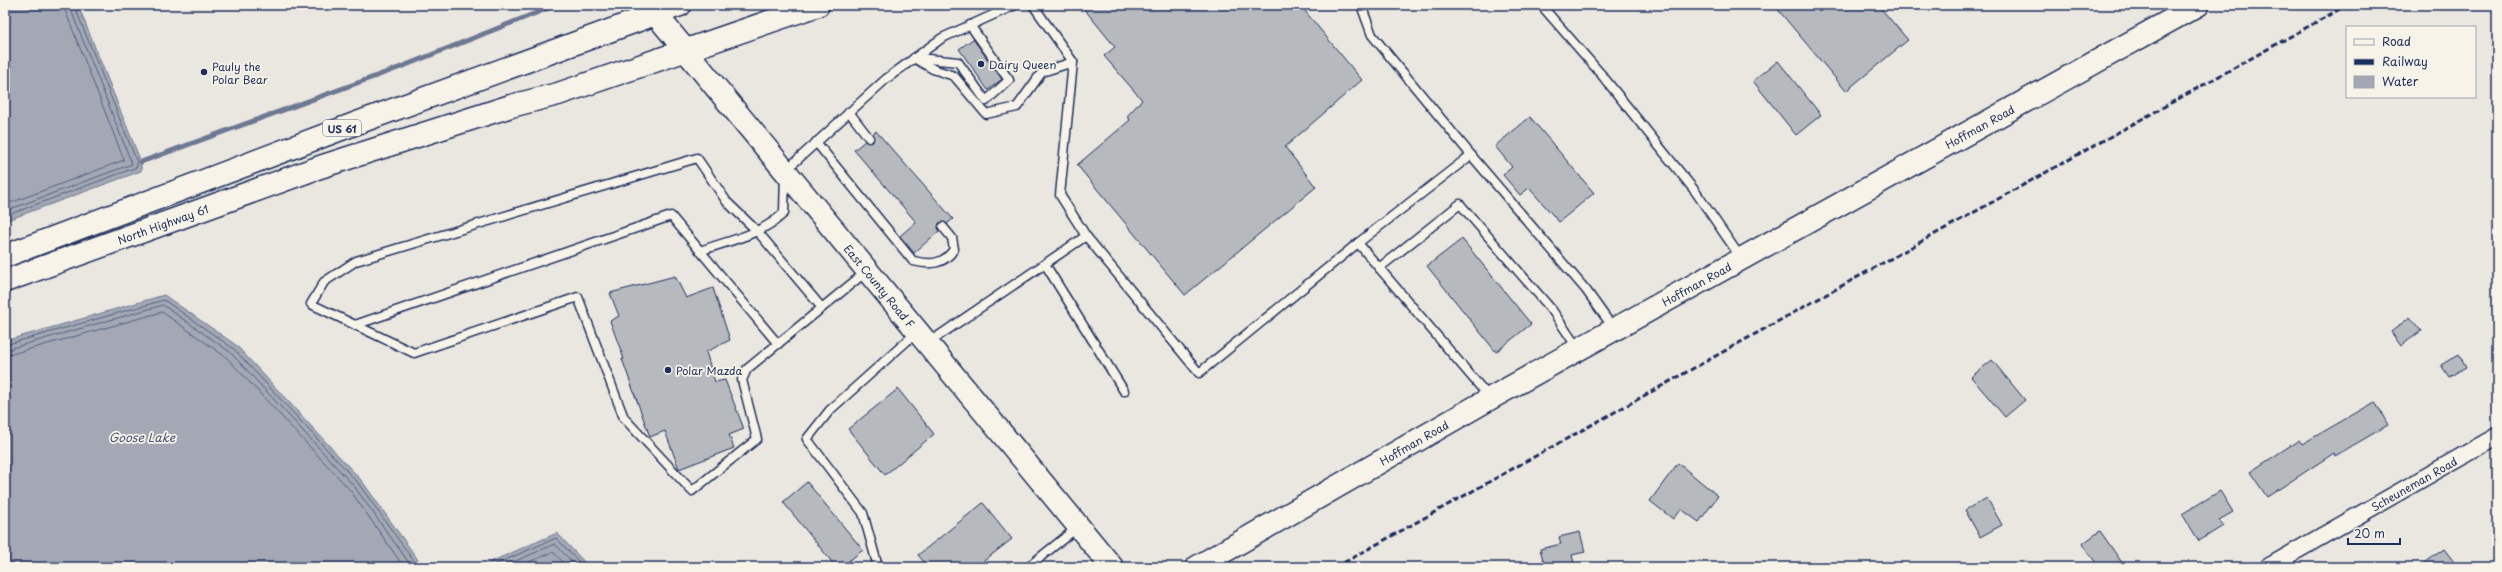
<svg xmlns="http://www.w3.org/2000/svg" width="2502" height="572" font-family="'Playpen Sans',sans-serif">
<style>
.water{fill:#a3a8b4;stroke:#6d7892}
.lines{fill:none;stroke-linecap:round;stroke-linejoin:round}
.shore{stroke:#515f80;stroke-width:1}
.stream{stroke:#6d7892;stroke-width:5}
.building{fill:#b6babf;stroke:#1b2f5e}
.lane-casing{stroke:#1b2f5e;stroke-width:11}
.street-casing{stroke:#1b2f5e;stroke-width:19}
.secondary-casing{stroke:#1b2f5e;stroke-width:25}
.primary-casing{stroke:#1b2f5e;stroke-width:25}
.lane{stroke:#f7f3e8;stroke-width:8}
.street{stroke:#f7f3e8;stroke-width:16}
.secondary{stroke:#f7f3e8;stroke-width:22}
.primary{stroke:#f7f3e8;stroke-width:22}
.rail{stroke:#1b2f5e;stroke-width:3;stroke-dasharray:6 3;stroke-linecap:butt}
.poi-dot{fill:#1b2f5e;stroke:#f7f3e8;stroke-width:1.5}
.labels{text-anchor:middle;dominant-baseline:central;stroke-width:3.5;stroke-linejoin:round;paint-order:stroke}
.shield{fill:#f7f3e8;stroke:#5d6a87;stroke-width:1}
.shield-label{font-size:10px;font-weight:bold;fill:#1b2f5e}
.poi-label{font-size:11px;fill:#1b2f5e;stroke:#f7f3e8;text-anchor:start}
.street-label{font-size:11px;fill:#1b2f5e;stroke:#f7f3e8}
.water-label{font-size:12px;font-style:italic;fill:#445378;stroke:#f7f3e8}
</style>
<rect width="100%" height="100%" fill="#eae7e0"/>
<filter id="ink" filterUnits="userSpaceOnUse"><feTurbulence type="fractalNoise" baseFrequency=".025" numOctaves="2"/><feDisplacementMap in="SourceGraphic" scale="8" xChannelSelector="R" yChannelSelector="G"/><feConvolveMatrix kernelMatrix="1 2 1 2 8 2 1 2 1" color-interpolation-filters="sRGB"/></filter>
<g filter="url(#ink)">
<!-- water -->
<g class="water">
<path d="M5,5H78L141,162V171L5,221Z"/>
<path d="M164,295L236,345L362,481L423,567H5V341Z"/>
<path d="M557,533L589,567H481V566Z"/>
</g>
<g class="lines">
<!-- shore -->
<g class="shore">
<path d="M5,205L124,160L63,5"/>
<path d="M5,211L132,164L69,5"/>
<path d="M5,216L137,167V162L74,5"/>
<path d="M5,345L164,300L234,349L358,483L418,567"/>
<path d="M5,350L163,305L230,352L354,486L412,567"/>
<path d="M5,356L162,312L226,357L350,490L404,567"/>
<path d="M489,567L556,538L584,567"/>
<path d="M502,567L555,544L577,567"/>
<path d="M517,567L553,552L568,567"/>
</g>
<!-- stream -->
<path class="stream" d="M141,162L401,67L556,5"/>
</g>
<!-- building -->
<g class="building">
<path d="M1081,5H1300L1362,80L1285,147L1316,187L1185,295L1077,165L1130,120L1127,116L1142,100L1104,56L1115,47Z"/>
<path d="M1774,5H1878L1908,40L1846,91Z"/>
<path d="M973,39L1002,79L988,90L959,49Z"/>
<path d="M1778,61L1821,115L1796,135L1753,81Z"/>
<path d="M1530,117L1594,193L1559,222L1529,188L1520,195L1503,175L1512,167L1495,146Z"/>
<path d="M876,131L953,219L947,224L939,223V231L914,253L900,236L916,222L854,150L865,141L873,142V134Z"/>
<path d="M1462,239L1531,324L1496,352L1427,266Z"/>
<path d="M675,276L686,298L713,288L730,340L706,352L715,382L725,380L744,429L729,435L734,448L679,469L665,431L650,437L622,359H624L610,321L619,316L610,293Z"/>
<path d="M2410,317L2421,331L2401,346L2391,332Z"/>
<path d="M2459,354L2466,367L2449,377L2441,365Z"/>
<path d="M1992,360L2025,400L2005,417L1971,377Z"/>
<path d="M898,389L934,434L885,475L848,429Z"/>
<path d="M2375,402L2388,425L2335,456L2334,453L2267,497L2250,472L2299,440L2302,444Z"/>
<path d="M1678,463L1718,496L1699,522L1681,509L1673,519L1650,501Z"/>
<path d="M807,482L863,550L841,567H836L783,502Z"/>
<path d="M2220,491L2233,512L2219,520L2223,526L2199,541L2182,514Z"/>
<path d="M1987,498L2002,525L1980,537L1965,510Z"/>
<path d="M983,503L1012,539L976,567H928L918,555Z"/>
<path d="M2100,531L2125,567H2099L2082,544Z"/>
<path d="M1580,532L1585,552L1572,555L1575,567H1545L1540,549L1561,544L1559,537Z"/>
<path d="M2444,549L2458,567H2419Z"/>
</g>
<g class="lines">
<defs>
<g id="lane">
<path d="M1033,5L1073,62L1060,195L1086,236"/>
<path d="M1361,5L1372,35L1471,155"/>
<path d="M1541,5L1601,74L1695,191L1741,258"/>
<path d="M914,58L933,69L954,76L986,114L1017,107L1042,72L1073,62"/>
<path d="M918,58L958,62L986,101L1009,80L970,25"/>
<path d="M849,112L869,138"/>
<path d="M816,142L913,261C930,265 944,265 954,249L952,238L943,227"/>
<path d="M1358,243L1471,155L1586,290L1614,329"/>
<path d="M700,251C730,240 761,235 784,213L785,171L886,79L942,38L1015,5"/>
<path d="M1045,264L1124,391"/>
<path d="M1379,268L1460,204L1552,310L1578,349"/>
<path d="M822,308L758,232L727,202L697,158L356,261L324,282L311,304L414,353L578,297L624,418L692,491L757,439L742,380L747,369L867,271"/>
<path d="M355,325L671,216L778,344"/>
<path d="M928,343L1086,236L1199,373L1358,243L1489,397"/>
<path d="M878,567L863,513L807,439L830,410L917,332"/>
<path d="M1028,567L1078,527"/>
</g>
<g id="street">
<path id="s1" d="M2268,567L2497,436"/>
</g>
<g id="secondary">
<path id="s2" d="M648,5L1112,567"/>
<path id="s3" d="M1197,567L1491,398L2198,5"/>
</g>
<g id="primary">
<path d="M5,256L357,123L680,5"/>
<path id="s4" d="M5,281L320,167L511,106L558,94L818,5"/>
</g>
</defs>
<!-- lane casing -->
<use href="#lane" class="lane-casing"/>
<!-- street casing -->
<use href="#street" class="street-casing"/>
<!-- secondary casing -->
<use href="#secondary" class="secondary-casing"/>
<!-- primary casing -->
<use href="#primary" class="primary-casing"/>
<!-- lane -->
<use href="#lane" class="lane"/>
<!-- street -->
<use href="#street" class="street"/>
<!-- secondary -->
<use href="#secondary" class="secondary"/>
<!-- primary -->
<use href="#primary" class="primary"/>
<!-- rail -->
<path class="rail" d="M1336,567L2347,5"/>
</g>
</g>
<!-- markers -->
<g class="poi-dot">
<circle cx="981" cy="64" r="4"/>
<circle cx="204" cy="72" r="4"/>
<circle cx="668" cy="370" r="4"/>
</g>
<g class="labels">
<!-- shield labels -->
<rect class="shield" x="323" y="120" width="38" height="16" rx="3"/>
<g class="shield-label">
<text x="342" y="128">US 61</text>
</g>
<!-- poi labels -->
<g class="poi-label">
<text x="989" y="64">Dairy Queen</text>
<text x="212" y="66">Pauly the<tspan x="212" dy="13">Polar Bear</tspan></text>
<text x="676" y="370">Polar Mazda</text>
</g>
<!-- street labels -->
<g class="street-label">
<text stroke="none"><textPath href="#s3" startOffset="898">Hoffman Road</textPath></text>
<text stroke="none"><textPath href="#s4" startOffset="168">North Highway 61</textPath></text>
<text stroke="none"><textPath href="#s3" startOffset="574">Hoffman Road</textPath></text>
<text stroke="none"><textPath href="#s2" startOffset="364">East County Road F</textPath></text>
<text stroke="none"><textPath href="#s3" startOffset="250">Hoffman Road</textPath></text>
<text stroke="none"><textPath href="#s1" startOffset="168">Scheuneman Road</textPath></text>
</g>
<!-- water labels -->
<g class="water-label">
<text x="142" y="437">Goose Lake</text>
</g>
</g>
<!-- margin -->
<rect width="2502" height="572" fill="none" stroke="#f7f3e8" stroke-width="20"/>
<rect x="10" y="10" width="2482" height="552" fill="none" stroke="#1b2f5e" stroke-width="1.5" filter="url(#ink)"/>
<!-- legend -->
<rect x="2346" y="26" width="130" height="72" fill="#f7f3e8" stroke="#9fa5b1"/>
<rect x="2354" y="39" width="20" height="6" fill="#f7f3e8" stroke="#9fa5b1"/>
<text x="2382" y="46" font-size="12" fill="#1b2f5e">Road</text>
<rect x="2354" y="59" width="20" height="6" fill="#1b2f5e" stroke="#9fa5b1"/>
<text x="2382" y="66" font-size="12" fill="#1b2f5e">Railway</text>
<rect x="2354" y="76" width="20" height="12" fill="#a3a8b4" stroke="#9fa5b1"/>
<text x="2382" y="86" font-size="12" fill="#1b2f5e">Water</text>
<!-- scale -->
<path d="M2348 538v6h52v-6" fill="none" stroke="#1b2f5e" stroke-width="2"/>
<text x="2354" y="538" font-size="12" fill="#1b2f5e" stroke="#f7f3e8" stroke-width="3" paint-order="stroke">20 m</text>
</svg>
